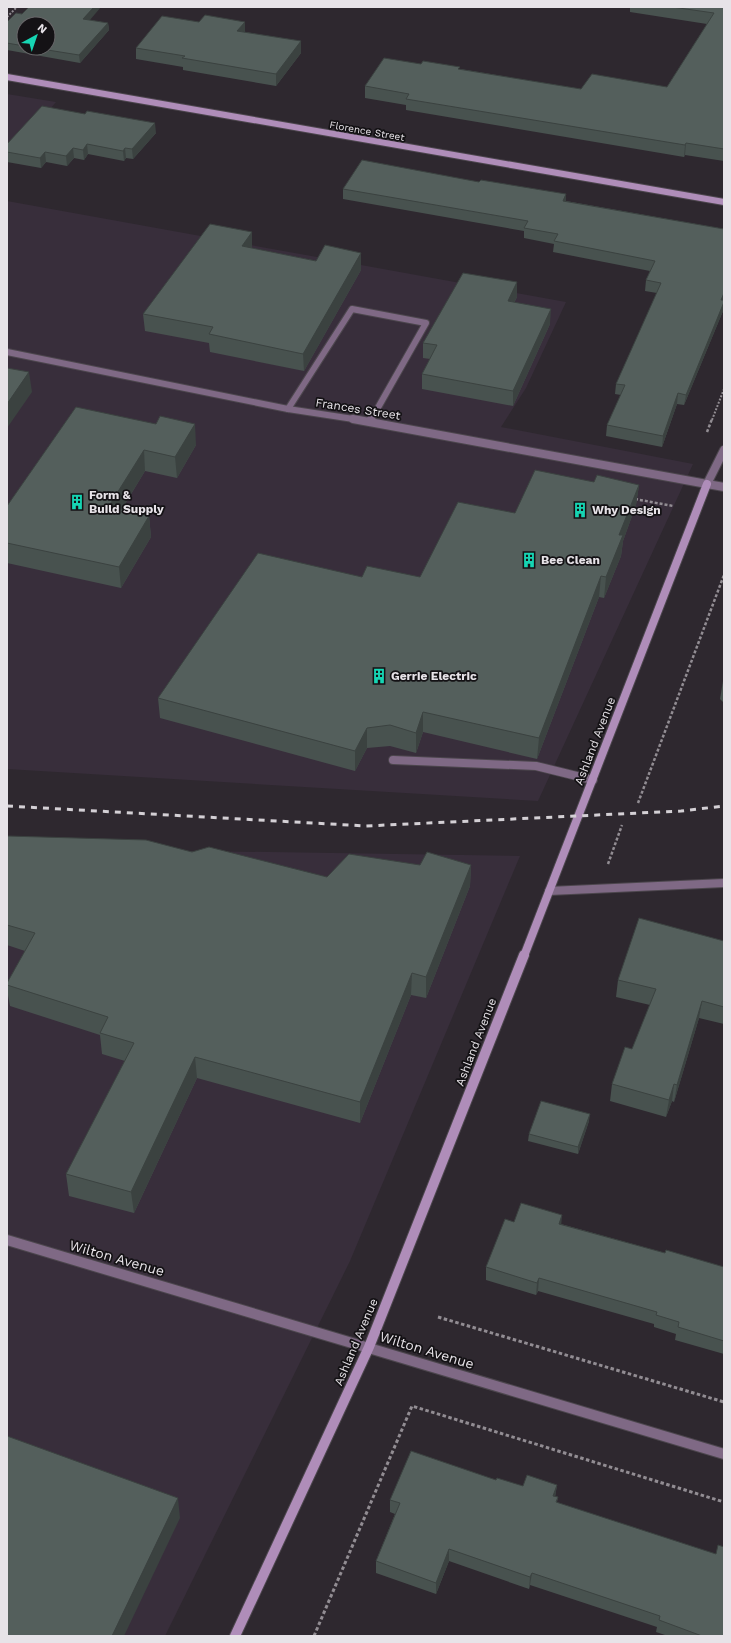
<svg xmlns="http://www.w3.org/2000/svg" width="731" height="1643" font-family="'Work Sans',sans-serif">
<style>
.built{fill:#382e3b}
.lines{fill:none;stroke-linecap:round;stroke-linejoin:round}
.lane-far1-casing{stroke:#4c464d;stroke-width:8}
.lane-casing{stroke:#4c464d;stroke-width:10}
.street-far2-casing{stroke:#4c464d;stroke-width:8}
.street-far1-casing{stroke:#4c464d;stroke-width:10}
.street-casing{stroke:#4c464d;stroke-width:12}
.secondary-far2-casing{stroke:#4c464d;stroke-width:8}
.secondary-far1-casing{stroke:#4c464d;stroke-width:10}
.secondary-casing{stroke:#4c464d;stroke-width:12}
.path-far2{stroke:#928d93;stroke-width:2;stroke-dasharray:2 1.5;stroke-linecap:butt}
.path-far1{stroke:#928d93;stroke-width:2.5;stroke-dasharray:3 2;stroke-linecap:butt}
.path{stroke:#928d93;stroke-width:3;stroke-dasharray:3.5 2.5;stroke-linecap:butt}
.lane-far1{stroke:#7f6985;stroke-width:6}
.lane{stroke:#7f6985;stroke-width:8}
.street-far2{stroke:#7f6985;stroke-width:6}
.street-far1{stroke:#7f6985;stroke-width:8}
.street{stroke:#7f6985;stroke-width:10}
.secondary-far2{stroke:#af8db9;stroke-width:6}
.secondary-far1{stroke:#af8db9;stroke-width:8}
.secondary{stroke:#af8db9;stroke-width:10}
.rail{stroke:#d4d0d5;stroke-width:3;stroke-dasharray:6 6;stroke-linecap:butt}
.wall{fill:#48524f;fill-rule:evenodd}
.shaded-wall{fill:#3b4240}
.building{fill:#545f5c;stroke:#3b4240}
.labels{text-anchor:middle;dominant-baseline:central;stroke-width:3.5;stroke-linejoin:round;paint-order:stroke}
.far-street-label{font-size:10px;fill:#e7e3e8;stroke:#141215}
.street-label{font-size:12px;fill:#e7e3e8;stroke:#141215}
.poi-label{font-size:12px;font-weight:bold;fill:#e7e3e8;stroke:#141215;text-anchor:start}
.near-street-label{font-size:14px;fill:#e7e3e8;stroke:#141215}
</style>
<rect width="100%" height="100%" fill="#2e282f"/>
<!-- built -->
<g class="built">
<path d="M7,94L56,102L7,159Z"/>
<path d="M7,201L566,302L526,388L501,427L693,464L538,801L7,769Z"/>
<path d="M7,848L520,856L350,1261L165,1636H7Z"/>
</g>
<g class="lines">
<defs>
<path id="lane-far1" d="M288,409L352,309L426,323L371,420"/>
<g id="lane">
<path d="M370,421L371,419"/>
<path d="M707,484L724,487"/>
<path d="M393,760L536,766L593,780"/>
<path d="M549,891L724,883"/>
</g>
<path id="street-far2" d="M7,352L288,409L360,420"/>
<path id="street-far1" d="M353,419L707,484L724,450"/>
<path id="street" d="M7,1240L724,1454"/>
<path id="secondary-far2" d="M7,77L724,202"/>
<path id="secondary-far1" d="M524,956L707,484"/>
<path id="secondary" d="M235,1636L369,1347L524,955"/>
</defs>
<!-- lane-far1 casing -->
<use href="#lane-far1" class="lane-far1-casing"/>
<!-- lane casing -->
<use href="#lane" class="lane-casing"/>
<!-- street-far2 casing -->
<use href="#street-far2" class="street-far2-casing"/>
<!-- street-far1 casing -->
<use href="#street-far1" class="street-far1-casing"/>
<!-- street casing -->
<use href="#street" class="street-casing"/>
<!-- secondary-far2 casing -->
<use href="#secondary-far2" class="secondary-far2-casing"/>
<!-- secondary-far1 casing -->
<use href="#secondary-far1" class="secondary-far1-casing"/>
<!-- secondary casing -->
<use href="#secondary" class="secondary-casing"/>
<!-- path-far2 -->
<g class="path-far2">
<path d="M7,17L17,7"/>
<path d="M712,420L724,389"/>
</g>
<!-- path-far1 -->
<g class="path-far1">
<path d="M707,432L712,419"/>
<path d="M635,499L673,506"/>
<path d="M638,803L724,575"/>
<path d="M608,864L622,825"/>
</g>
<!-- path -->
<g class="path">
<path d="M438,1317L724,1402"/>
<path d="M314,1636L412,1406L724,1502"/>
</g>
<!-- lane-far1 -->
<use href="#lane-far1" class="lane-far1"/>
<!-- lane -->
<use href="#lane" class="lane"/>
<!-- street-far2 -->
<use href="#street-far2" class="street-far2"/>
<!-- street-far1 -->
<use href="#street-far1" class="street-far1"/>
<!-- street -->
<use href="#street" class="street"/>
<!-- secondary-far2 -->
<use href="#secondary-far2" class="secondary-far2"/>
<!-- secondary-far1 -->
<use href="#secondary-far1" class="secondary-far1"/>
<!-- secondary -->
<use href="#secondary" class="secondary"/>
<!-- rail -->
<path class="rail" d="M7,806L366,826L681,811L724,806"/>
</g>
<!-- wall -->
<g class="wall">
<path d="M630,7H724V161L685,155L684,157L406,110V105L365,98V86L421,64L460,69L581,89L667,87L707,24L630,12Z"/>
<path d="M89,20L108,23L109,30L80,63L7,50V22ZM24,24L48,48H24Z"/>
<path d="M199,22H245V32L301,41V53L276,86L183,70V67L136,59V48Z"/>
<path d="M156,133L133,159L126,158L124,161L88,154L84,160L74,158L67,166L46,162L41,168L7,162V144Z"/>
<path d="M343,189L566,201L724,229L723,311L684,405L677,404L662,447L606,436L607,425L621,395L615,394L616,384L657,293L645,291L646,280L650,271L553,252L554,244L524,238V231L343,199Z"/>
<path d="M252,232V248L361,270L304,371L210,352L209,343L145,331L143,314Z"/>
<path d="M517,282V297L514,303L550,324L513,406L422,389V374L430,359L423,358V343Z"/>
<path d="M76,407L196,445L177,478L145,471L122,509L149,516L151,537L121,588L7,563V506Z"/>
<path d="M594,482L639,485L636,505L623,541L621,556L604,598L599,597L537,759L423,732L416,753L390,746L367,748L355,771L160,718L158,698L362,577H420L515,513Z"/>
<path d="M724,675V703L720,699Z"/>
<path d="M7,836L192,852L327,877L420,865H471L470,886L426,998L411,995L360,1123L197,1078L134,1213L69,1196L66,1174L125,1061L102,1054L100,1035L10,1006L7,990V983L25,951L7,945Z"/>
<path d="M724,941V1024L699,1018L674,1102L672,1101L666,1117L610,1101L612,1084L632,1049L650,1005L616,997L618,980Z"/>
<path d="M589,1121L578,1154L528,1141L529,1134Z"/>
<path d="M514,1222L561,1224L665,1253L724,1267V1354L675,1340L676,1334L654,1327V1324L538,1291L536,1295L486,1280V1267Z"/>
<path d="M496,1480L523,1486L557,1485L555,1497H558L557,1502L724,1636H668L656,1632L657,1627L530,1585L529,1589L449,1561L436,1594L376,1573V1561L395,1514L390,1512V1500Z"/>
</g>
<!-- shaded-wall -->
<g class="shaded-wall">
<path d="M94,7H101L84,27L83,19Z"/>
<path d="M245,22V34L237,31Z"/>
<path d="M108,23L109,30L80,63L79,55Z"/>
<path d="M301,41V53L276,86V74Z"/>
<path d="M155,123L156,133L133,159L132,149Z"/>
<path d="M686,143L685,155L684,157L685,145Z"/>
<path d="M87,144L88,154L84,160L83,150Z"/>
<path d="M73,148L74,158L67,166L66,156Z"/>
<path d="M125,148L126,158L124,161L123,151Z"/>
<path d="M45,152L46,162L41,168L40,158Z"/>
<path d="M566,194V204L563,201Z"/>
<path d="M252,232V249L242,246Z"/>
<path d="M361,253V270L304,371L303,354Z"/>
<path d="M517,282V297L507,316L508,301Z"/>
<path d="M724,293V301L721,300Z"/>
<path d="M724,302L723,311L684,405L686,395Z"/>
<path d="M551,309L550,324L513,406V391Z"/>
<path d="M29,372L32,392L7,428V404Z"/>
<path d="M678,393L677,404L662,447L663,436Z"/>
<path d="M195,424L196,445L177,478L175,457Z"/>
<path d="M144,450L145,471L111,527L109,506Z"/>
<path d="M639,485L636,505L623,541L621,556L604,598L606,577L619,535Z"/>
<path d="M149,516L151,537L121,588L119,567Z"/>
<path d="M601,576L599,597L537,759L539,738Z"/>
<path d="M423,712V732L416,753V733Z"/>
<path d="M367,728V748L355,771V751Z"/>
<path d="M471,865L470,886L426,998V977Z"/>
<path d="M412,973L411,995L360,1123V1102Z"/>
<path d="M702,1001L699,1018L674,1102L677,1085Z"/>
<path d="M195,1057L197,1078L134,1213L131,1192Z"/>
<path d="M674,1084L672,1101L666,1117L669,1100Z"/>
<path d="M590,1114L589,1121L578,1154V1147Z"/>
<path d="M562,1215L561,1228L559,1224Z"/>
<path d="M539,1278L538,1291L536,1295L537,1283Z"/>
<path d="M557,1485L555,1497L553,1496Z"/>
<path d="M178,1498L180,1518L124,1636H112Z"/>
<path d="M449,1549V1561L436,1594V1583Z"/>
<path d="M532,1573L530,1585L529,1589L530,1577Z"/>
</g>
<!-- building -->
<g class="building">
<path d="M29,7H94L83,19L108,23L79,55L35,48H48V24H24V46L7,43V22L16,13L22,14Z"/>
<path d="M672,7H724V149L686,143L685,145L406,99L409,94L365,86L384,58L421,64L423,61L460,67L458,69L581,89L592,74L667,87L714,13Z"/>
<path d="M205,15L245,22L237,31L301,41L276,74L182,58L185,56L136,48L162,16L199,22Z"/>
<path d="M42,106L85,114L87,111L155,123L132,149L125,148L123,151L87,144L83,150L73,148L66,156L45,152L40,158L7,152V144Z"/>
<path d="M362,160L479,182L481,180L566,194L563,201L724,229V293L721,300H724V302L686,395L678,393L663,436L607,425L625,385L616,384L661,283L646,280L655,261L554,241L558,234L524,228L528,221L343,189Z"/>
<path d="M210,224L252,232L242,246L316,261L325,245L361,253L303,354L209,334L213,327L143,314Z"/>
<path d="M463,273L517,282L508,301L551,309L513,391L422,374L437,345L423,343Z"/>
<path d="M7,368L29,372L7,404Z"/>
<path d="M76,407L156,424L160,416L195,424L175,457L144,450L109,506L149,516L119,567L7,543V506Z"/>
<path d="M535,470L594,482L597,475L639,485L619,535H623L606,577L601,576L539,738L423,712L416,733L390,725L367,728L355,751L158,698L258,553L362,577L367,566L420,577L458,502L515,513Z"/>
<path d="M7,836L146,840L192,852L209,847L327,877L349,854L420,865L427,852L471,865L426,977L412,973L360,1102L195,1057L131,1192L66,1174L134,1043L100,1033L108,1017L7,985V983L35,933L7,925Z"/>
<path d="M639,918L724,941V1007L702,1001L677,1085L674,1084L669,1100L612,1084L625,1047L632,1049L656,989L618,980Z"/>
<path d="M541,1101L590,1114L578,1147L529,1134Z"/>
<path d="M521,1203L562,1215L559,1224L665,1253L666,1250L724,1267V1341L678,1327L679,1322L656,1315L657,1312L539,1278L537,1283L486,1267L505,1219L514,1222Z"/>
<path d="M7,1436L178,1498L112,1636H7Z"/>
<path d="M411,1451L496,1480L497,1478L523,1486L527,1475L557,1485L553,1496L558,1497L556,1502L716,1554L718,1545L724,1547V1636H702L659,1620L660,1616L532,1573L530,1577L449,1549L436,1583L376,1561L400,1503L390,1500Z"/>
</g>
<!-- icons -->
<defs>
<symbol id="building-bare" viewBox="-9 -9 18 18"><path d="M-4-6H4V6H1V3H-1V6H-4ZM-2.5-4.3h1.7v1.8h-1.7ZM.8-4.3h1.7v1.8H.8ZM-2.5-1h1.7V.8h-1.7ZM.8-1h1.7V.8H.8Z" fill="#16d5b3" stroke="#141215" stroke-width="2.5" paint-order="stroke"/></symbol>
</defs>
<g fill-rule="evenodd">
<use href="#building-bare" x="66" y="491" width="22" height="22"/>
<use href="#building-bare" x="569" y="499" width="22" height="22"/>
<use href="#building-bare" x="518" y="549" width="22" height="22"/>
<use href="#building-bare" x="368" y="665" width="22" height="22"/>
</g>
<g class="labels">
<!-- far-street labels -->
<g class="far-street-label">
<text transform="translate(367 131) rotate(10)">Florence Street</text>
</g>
<!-- street labels -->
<g class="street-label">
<text transform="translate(358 409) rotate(9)">Frances Street</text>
<text transform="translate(595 741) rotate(-69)">Ashland Avenue</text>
<text transform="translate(476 1042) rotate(-69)">Ashland Avenue</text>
<text transform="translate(356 1342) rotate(-67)">Ashland Avenue</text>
</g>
<!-- poi labels -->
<g class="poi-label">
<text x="89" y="495">Form &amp;<tspan x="89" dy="14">Build Supply</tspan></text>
<text x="592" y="510">Why Design</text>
<text x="541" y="560">Bee Clean</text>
<text x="391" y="676">Gerrie Electric</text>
</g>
<!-- near-street labels -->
<g class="near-street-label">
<text transform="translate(117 1258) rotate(16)">Wilton Avenue</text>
<text transform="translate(427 1350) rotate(17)">Wilton Avenue</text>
</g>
</g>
<!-- border -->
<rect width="731" height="1643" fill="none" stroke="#e7e3e8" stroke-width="16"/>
<!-- north arrow -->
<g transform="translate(36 36) rotate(40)"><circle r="19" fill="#141215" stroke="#686669"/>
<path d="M0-3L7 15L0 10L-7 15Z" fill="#16d5b3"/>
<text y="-6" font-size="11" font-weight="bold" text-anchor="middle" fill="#e7e3e8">N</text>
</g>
</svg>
